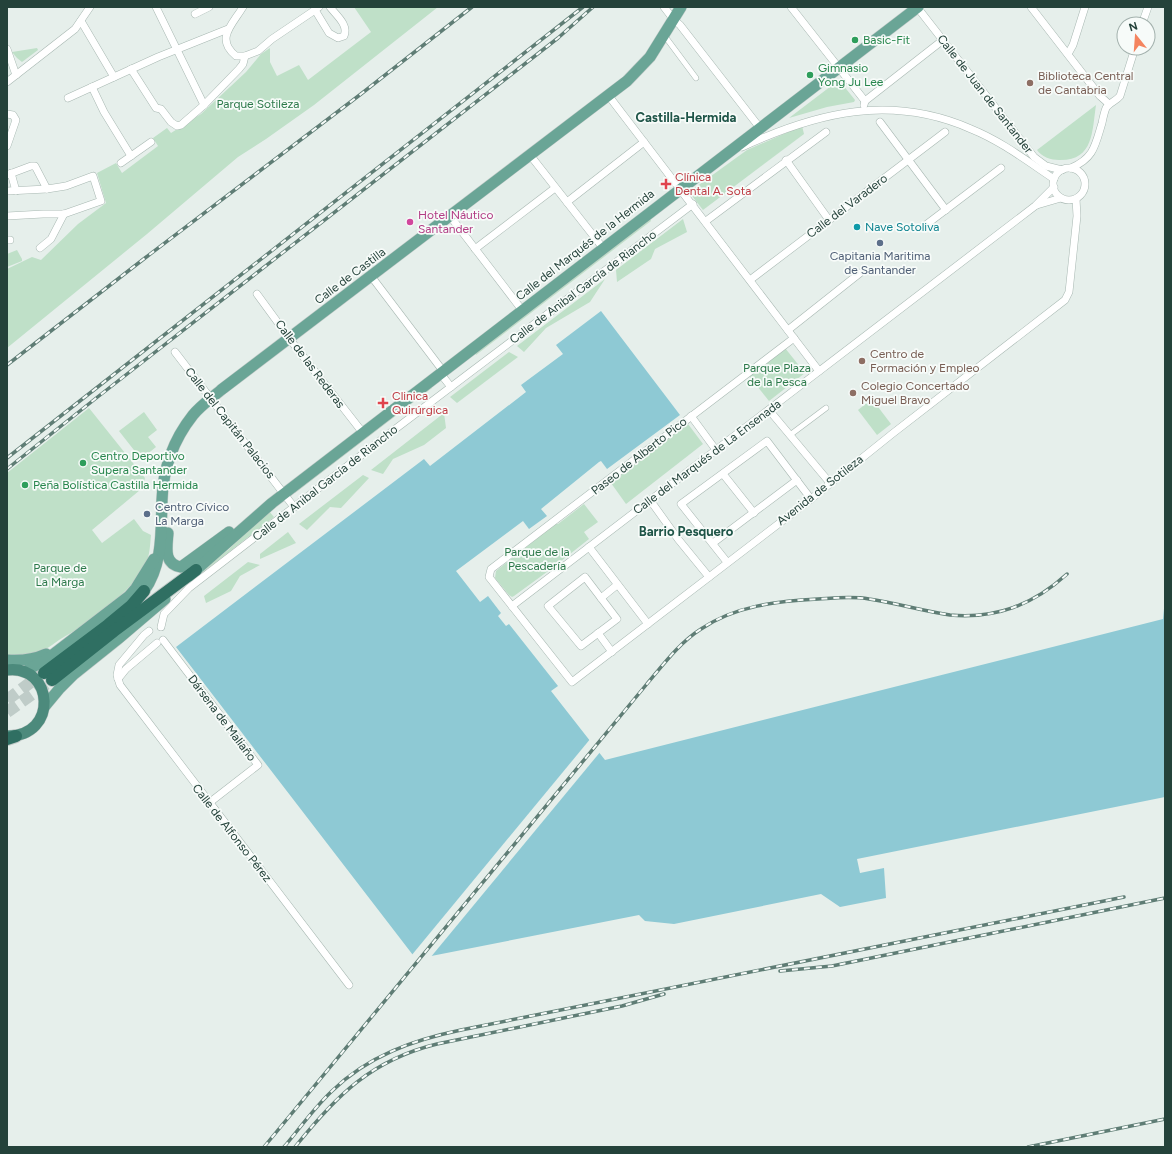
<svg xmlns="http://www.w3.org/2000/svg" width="1172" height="1154" font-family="Figtree,sans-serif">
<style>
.green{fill:#bfe0c8}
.water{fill:#8ec9d4}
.pier{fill:#e6efeb}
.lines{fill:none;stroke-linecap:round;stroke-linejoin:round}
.motorway-tunnel{stroke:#bfccc8;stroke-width:12;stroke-dasharray:12 6;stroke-linecap:butt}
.pedestrian-casing{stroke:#a8b8b2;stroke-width:6}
.minor-casing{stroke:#a8b8b2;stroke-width:8}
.primary-casing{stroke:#c2cac8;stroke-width:12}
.trunk-casing{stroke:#c2cac8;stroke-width:12}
.motorway-casing{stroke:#c2cac8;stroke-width:14}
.pedestrian{stroke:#fff;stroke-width:5}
.minor{stroke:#fff;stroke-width:7}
.primary{stroke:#6aa596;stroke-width:11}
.trunk{stroke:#4c8a7c;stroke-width:11}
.motorway{stroke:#2f6f62;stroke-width:12}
.rail-casing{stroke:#5f7d75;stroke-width:3.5}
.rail{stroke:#f7fbf9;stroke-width:2;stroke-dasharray:6;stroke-linecap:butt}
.leisure-dot{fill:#2e9e5b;stroke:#f7fbf9;stroke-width:1.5}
.education-dot{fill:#8d6e63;stroke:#f7fbf9;stroke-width:1.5}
.health-dot{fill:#e0444e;stroke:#f7fbf9;stroke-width:1.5}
.hotel-dot{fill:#d1479c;stroke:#f7fbf9;stroke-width:1.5}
.culture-dot{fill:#0f9aa8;stroke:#f7fbf9;stroke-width:1.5}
.service-dot{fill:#5c6f8a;stroke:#f7fbf9;stroke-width:1.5}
.labels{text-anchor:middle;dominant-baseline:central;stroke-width:3.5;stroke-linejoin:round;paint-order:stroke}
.leisure-label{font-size:12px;fill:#27864d;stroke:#f7fbf9;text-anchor:start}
.education-label{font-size:12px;fill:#785e54;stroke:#f7fbf9;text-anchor:start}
.street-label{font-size:12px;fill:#24423a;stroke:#f7fbf9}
.park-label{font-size:12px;fill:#2d7a4b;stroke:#f7fbf9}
.health-label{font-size:12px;fill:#be3a42;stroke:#f7fbf9;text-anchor:start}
.hotel-label{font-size:12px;fill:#b23c85;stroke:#f7fbf9;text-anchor:start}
.culture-label{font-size:12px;fill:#0d838f;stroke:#f7fbf9;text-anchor:start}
.service-label{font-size:12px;fill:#4e5e75;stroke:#f7fbf9}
.neighbourhood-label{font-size:13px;font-weight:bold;fill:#1f5548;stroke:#f7fbf9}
</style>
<rect width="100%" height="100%" fill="#e6efeb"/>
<!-- green -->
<g class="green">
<path d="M354,7H438L314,105L266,139L238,157L147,234L7,348V269L32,257L41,260L78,224L106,203L97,173L116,163L122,173L158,146L153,138L167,128L171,133L201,114L246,72L261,54L270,48V62L277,76L299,65L308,80L371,32Z"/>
<path d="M37,48L38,50L22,62L17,58L12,52Z"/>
<path d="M839,80L855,100L854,102L827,107L789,118Z"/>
<path d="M1096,105C1092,131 1094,161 1059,160C1051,160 1042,157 1037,150Z"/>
<path d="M802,126L804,134L703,210L689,192L747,150Z"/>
<path d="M650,219L651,221L476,355L475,353Z"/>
<path d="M683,219L687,232L655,249L651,259L617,282L616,270Z"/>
<path d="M17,250L22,259V261L7,267V254Z"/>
<path d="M605,279L590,302L546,328L524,352L517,346Z"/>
<path d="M785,348L805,373L769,401L749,376Z"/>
<path d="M509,352L518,357L457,403L450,397Z"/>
<path d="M431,387L432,388L295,493L294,492Z"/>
<path d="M872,399L891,424L877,435L858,410Z"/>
<path d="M89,408L145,478L144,482L146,485L92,530L102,543L134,519L143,531L151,535C150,545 150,556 145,565C127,597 90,622 59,640C53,644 47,649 40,652C30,656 18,655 7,655V473Z"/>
<path d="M144,412L157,430L148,437L156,447L141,459L119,431Z"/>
<path d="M444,413L446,428L424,445L393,459L383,474L371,470Z"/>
<path d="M688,424L703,444L626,504L611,483Z"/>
<path d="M363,475L369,478L341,508L330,507L307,530L299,524Z"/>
<path d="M584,504L598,522L584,532L589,539L551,569L514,596L512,597L509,595L495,578L496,571L555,524H558Z"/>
<path d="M269,511L274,517L189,583L188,581L228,550Z"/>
<path d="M288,532L296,543L260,559V554Z"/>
<path d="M248,562L260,565L240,576L231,591L206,603L204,596Z"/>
</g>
<!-- water -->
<path class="water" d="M601,311L680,415L607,469L601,461L599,462L541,509L547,516L529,529L523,521L456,571L480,602L488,596L501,613L498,616L506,626L509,624L558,686L551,691L605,760L1163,619L1165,598V797L857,859L860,873L884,868L886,898L840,907L821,894L674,924L645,921L639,915L416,959L176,647L424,459L430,466L526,392L521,385L563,354L556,345Z"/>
<!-- pier -->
<path class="pier" d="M591,738L601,751L430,958L415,961L411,956Z"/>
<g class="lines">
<!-- motorway-tunnel -->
<g class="motorway-tunnel">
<path d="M7,700L43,673"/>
<path d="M7,712L52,680"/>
</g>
<defs>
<g id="pedestrian">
<path d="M664,35L696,78"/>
<path d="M790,435L826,408"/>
</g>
<g id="minor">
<path d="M156,7L204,105"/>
<path d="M243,7C232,25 215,39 236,56H245L258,51L272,39L315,10"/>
<path d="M319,7L315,10L329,33L338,38L344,36C349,25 336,15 330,7"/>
<path d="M664,7L674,20L680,25L760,128"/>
<path d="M791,7L865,101"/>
<path d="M917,7L1034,157L1046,166L1062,170"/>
<path d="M1031,7L1100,96L1109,104"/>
<path d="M195,14L209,7"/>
<path d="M81,21L114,77"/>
<path d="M1142,24L1148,7"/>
<path d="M7,49L16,75"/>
<path d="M1068,54L1073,45L1085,7"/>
<path d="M131,69L156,108L161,109L171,122L177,126L181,125L204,105L239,69L243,64L245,56"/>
<path d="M7,82L75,29L90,7"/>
<path d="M92,87L104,112L131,156"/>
<path d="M608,95L819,371"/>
<path d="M68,98L158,57L228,29"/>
<path d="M864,105L865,101L943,40"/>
<path d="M7,114L13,115L16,120L7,146"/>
<path d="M880,122L946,210"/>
<path d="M742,147C818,112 891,94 971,129C1001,141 1027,161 1054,179"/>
<path d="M530,155L603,248"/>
<path d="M786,160L829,220"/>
<path d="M121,163L151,142"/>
<circle cx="1069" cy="184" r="16"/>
<path d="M1071,168C1094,158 1095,146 1102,123C1103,118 1104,113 1106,108C1109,103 1116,101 1120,96L1135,48"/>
<path d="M11,173L16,191"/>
<path d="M7,175L31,166H35L47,189"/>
<path d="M7,191L47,189L66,186L93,176L101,201L64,214H43L7,216"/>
<path d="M567,202L644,142"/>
<path d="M1037,205L1061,198"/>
<path d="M450,216L522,310"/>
<path d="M706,221L826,132"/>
<path d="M923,227L1001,168"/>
<path d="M7,240H10"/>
<path d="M40,248L51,239L64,214"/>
<path d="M475,249L555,188"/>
<path d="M371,276L443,371"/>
<path d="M750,280L945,132"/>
<path d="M257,294L295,346L363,433"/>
<path d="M788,330L860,273"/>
<path d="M794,338L491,569L489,577L572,682L811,499L892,434L1065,300L1069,292L1077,216L1076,199"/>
<path d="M175,352L294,507"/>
<path d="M440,373L451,387"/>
<path d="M769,410L830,483"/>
<path d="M691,416L716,450"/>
<path d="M723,474L754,513"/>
<path d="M650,500L678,539L709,577"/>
<path d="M713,543L797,480"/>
<path d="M589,547L648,624"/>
<path d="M727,562L681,504L767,441L811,499"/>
<path d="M585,577L617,619L581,646L548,606Z"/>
<path d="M601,598L617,585"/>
<path d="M512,606L1035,206L1054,187"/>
<path d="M161,627L164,614L189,588L394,430L693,204"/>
<path d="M149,631L144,635L119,665L117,675L120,685L349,985"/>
<path d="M598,633L612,652"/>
<path d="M163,640L258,765L209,803"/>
<path d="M118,679L126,669L157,643"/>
</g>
<g id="primary">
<path d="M168,533C167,547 163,564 181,567L229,532"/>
<path d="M189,576L272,503L918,7"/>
<path d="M144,591C163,565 161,531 162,500C163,469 174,439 193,415C201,405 212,398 221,390L627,81L650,57L681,7"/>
<path d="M7,660C21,661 33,660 46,654"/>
<path d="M24,672L47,659L129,596L136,588L154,559"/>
<path d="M45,706L60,688L73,675L118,639L165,599"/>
</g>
<path id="trunk" d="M7,670C54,664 59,737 7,736"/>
<g id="motorway">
<path d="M44,673L108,625L131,606L144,591"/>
<path d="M52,680L114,631L196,570"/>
<path d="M7,739L16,736"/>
</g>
</defs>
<!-- pedestrian casing -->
<use href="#pedestrian" class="pedestrian-casing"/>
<!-- minor casing -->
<use href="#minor" class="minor-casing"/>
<!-- primary casing -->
<use href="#primary" class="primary-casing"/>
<!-- trunk casing -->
<use href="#trunk" class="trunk-casing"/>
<!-- motorway casing -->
<use href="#motorway" class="motorway-casing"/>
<!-- pedestrian -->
<use href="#pedestrian" class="pedestrian"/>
<!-- minor -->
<use href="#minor" class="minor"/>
<!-- primary -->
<use href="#primary" class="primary"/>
<!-- trunk -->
<use href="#trunk" class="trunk"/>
<!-- motorway -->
<use href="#motorway" class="motorway"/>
<defs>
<g id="rail">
<path d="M7,365L145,258L361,94L472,7"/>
<path d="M7,458L583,7"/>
<path d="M7,469L95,399L558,38L593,7"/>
<path d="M780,971L832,966L1165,898"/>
<path d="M264,1147L646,685C663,665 679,643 701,629C735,606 777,601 818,599C835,598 852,596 869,599C896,603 923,611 950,615C996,619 1033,605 1067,574"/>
<path d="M284,1147C300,1128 314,1108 332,1091C368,1056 413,1040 461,1030L1124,897"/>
<path d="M295,1147C336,1096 371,1060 437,1044L622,1006L664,994"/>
<path d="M1028,1147L1165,1119"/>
</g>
</defs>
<!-- rail casing -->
<use href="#rail" class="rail-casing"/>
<!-- rail -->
<use href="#rail" class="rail"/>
</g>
<!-- markers -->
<g class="leisure-dot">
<circle cx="855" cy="40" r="4"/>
<circle cx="810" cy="75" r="4"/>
<circle cx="83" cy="463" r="4"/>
<circle cx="25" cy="485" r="4"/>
</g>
<g class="education-dot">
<circle cx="1030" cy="83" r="4"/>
<circle cx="862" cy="361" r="4"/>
<circle cx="853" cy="393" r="4"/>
</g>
<g class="health-dot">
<path d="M664 178h4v4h4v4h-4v4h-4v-4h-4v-4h4z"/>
<path d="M381 397h4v4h4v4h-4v4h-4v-4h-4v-4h4z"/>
</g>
<circle class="hotel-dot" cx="410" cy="222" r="4"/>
<circle class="culture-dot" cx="857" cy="227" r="4"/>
<g class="service-dot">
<circle cx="880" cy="243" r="4"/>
<circle cx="147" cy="514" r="4"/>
</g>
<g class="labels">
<!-- leisure labels -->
<g class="leisure-label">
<text x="863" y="40">Basic-Fit</text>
<text x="818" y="68">Gimnasio<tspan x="818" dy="14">Yong Ju Lee</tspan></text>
<text x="91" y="456">Centro Deportivo<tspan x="91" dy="14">Supera Santander</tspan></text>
<text x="33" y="485">Peña Bolística Castilla Hermida</text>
</g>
<!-- education labels -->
<g class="education-label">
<text x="1038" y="76">Biblioteca Central<tspan x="1038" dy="14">de Cantabria</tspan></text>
<text x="870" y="354">Centro de<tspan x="870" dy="14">Formación y Empleo</tspan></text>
<text x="861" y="386">Colegio Concertado<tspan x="861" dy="14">Miguel Bravo</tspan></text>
</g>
<!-- street labels -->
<g class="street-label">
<text transform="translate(985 94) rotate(52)">Calle de Juan de Santander</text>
<text transform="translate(847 206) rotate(-37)">Calle del Varadero</text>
<text transform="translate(585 245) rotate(-38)">Calle del Marqués de la Hermida</text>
<text transform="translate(350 276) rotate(-37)">Calle de Castilla</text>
<text transform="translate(583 287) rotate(-37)">Calle de Anibal García de Riancho</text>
<text transform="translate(310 364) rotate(53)">Calle de las Rederas</text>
<text transform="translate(230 423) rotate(52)">Calle del Capitán Palacios</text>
<text transform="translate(639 456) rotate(-38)">Paseo de Alberto Pico</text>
<text transform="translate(707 457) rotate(-37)">Calle del Marqués de La Ensenada</text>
<text transform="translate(325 483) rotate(-38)">Calle de Anibal García de Riancho</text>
<text transform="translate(820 490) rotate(-38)">Avenida de Sotileza</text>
<text transform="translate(222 718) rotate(53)">Dársena de Maliaño</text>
<text transform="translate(232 833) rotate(52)">Calle de Alfonso Pérez</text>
</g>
<!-- park labels -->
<g class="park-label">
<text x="258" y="104">Parque Sotileza</text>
<text x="777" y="368">Parque Plaza<tspan x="777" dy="14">de la Pesca</tspan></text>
<text x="537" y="552">Parque de la<tspan x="537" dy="14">Pescadería</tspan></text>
<text x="60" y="568">Parque de<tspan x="60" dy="14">La Marga</tspan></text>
</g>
<!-- health labels -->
<g class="health-label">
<text x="675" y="177">Clínica<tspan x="675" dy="14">Dental A. Sota</tspan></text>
<text x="392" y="396">Clinica<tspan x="392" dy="14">Quirúrgica</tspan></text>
</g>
<!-- hotel labels -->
<g class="hotel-label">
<text x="418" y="215">Hotel Náutico<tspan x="418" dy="14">Santander</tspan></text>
</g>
<!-- culture labels -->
<g class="culture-label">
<text x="865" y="227">Nave Sotoliva</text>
</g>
<!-- service labels -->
<g class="service-label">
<text x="880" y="256">Capitania Maritima<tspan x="880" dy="14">de Santander</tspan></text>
<text x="155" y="507" text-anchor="start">Centro Cívico<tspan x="155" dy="14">La Marga</tspan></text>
</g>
<!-- neighbourhood labels -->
<g class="neighbourhood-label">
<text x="686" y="117">Castilla-Hermida</text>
<text x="686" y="531">Barrio Pesquero</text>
</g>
</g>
<!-- border -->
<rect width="1172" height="1154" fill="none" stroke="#24423a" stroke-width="16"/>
<!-- north arrow -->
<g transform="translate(1136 36) rotate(343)"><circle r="19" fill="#f7fbf9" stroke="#a3b1ad"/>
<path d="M0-3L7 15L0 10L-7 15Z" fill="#f4845f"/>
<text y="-6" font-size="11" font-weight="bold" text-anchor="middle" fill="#24423a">N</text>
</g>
</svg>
